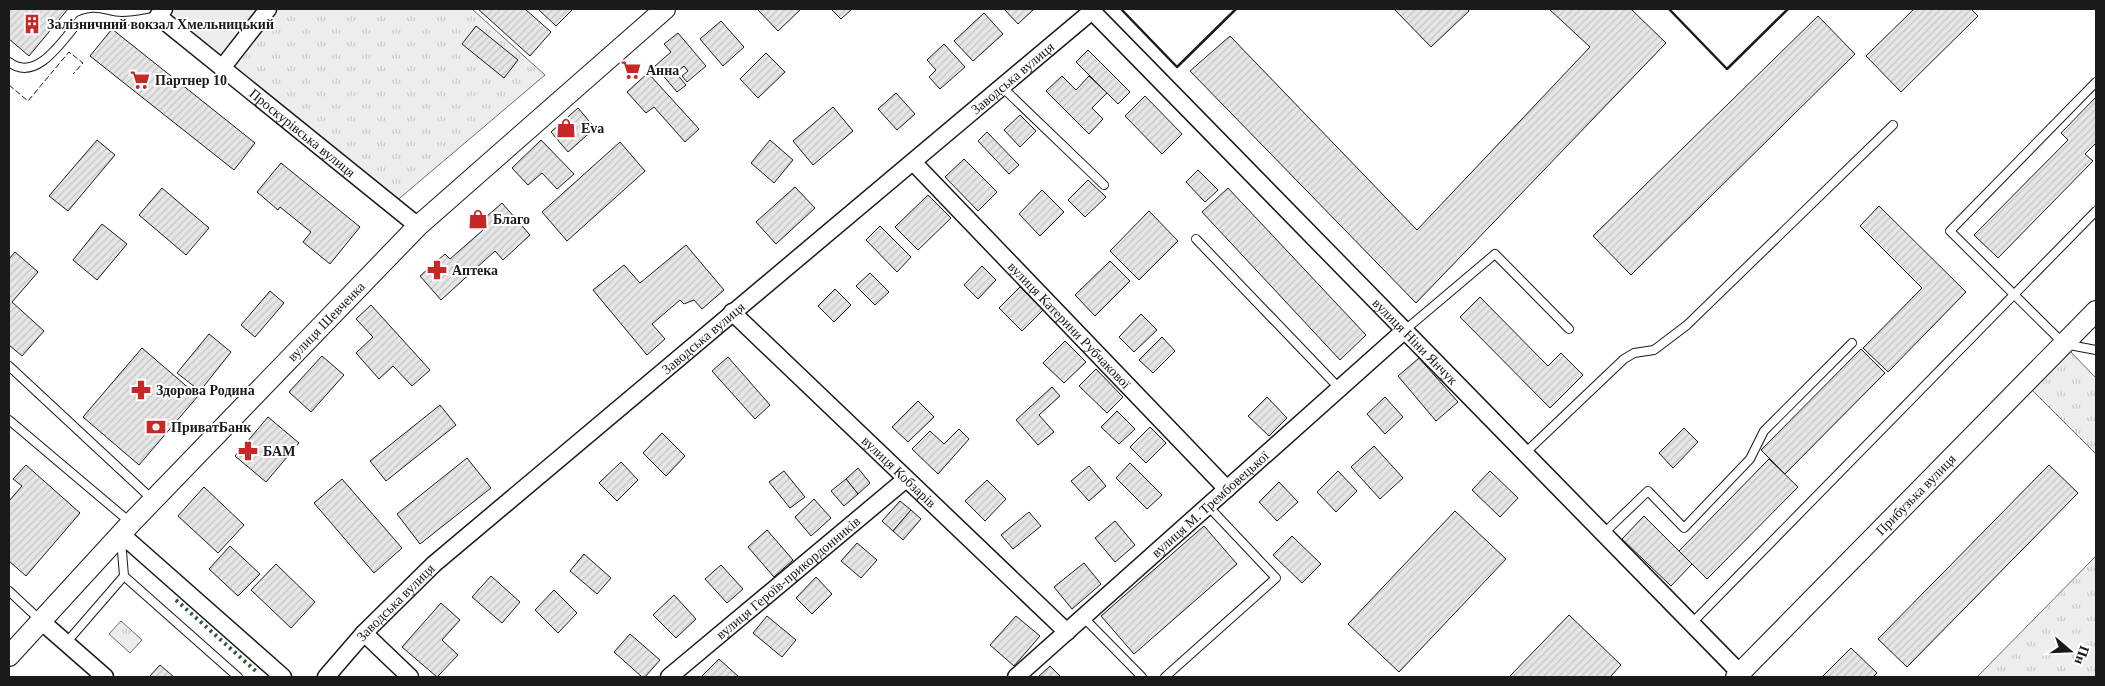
<svg xmlns="http://www.w3.org/2000/svg" width="2105" height="686" font-family="Georgia,serif">
<style>
.grass{fill:url(#grass-tufts);stroke:#6a6a6a}
.built{fill:#ededed;stroke:#6a6a6a}
.building{fill:url(#building-hatch);stroke:#1a1a1a}
.lines{fill:none;stroke-linecap:round;stroke-linejoin:round}
.service-casing{stroke:#1a1a1a;stroke-width:10}
.minor-casing{stroke:#1a1a1a;stroke-width:19}
.tertiary-casing{stroke:#1a1a1a;stroke-width:22}
.service{stroke:#fff;stroke-width:8}
.minor{stroke:#fff;stroke-width:16}
.tertiary{stroke:#fff;stroke-width:20}
.hedge{stroke:#2b5a34;stroke-width:4;stroke-dasharray:2.5 4;stroke-linecap:butt}
.fence{stroke:#1a1a1a;stroke-width:1;stroke-dasharray:6 2.5;stroke-linecap:butt}
.wall{stroke:#1a1a1a;stroke-width:2.5}
.labels{text-anchor:middle;dominant-baseline:central;stroke-width:4;stroke-linejoin:round;paint-order:stroke}
.poi-label{font-size:14px;font-weight:bold;fill:#1a1a1a;stroke:#fff;text-anchor:start}
.street-label{font-size:14px;fill:#1a1a1a;stroke:#fff}
</style>
<defs>
<pattern id="grass-tufts" width="24" height="20" patternUnits="userSpaceOnUse" patternTransform="scale(1.25)"><rect width="24" height="20" fill="#ededed"/><path d="M3 7l-1-3M5 7V3M7 7l1-3M15 17l-1-3M17 17v-4M19 17l1-3" fill="none" stroke="#cbcbcb"/></pattern>
<pattern id="building-hatch" width="6" height="6" patternUnits="userSpaceOnUse" patternTransform="scale(1.25)"><rect width="6" height="6" fill="#e6e6e6"/><path d="M-1 1l2-2M0 6l6-6M5 7l2-2" fill="none" stroke="#c5c5c5"/></pattern>
</defs>
<rect width="100%" height="100%" fill="#fff"/>
<!-- grass -->
<g class="grass">
<path d="M268,9H472L545,75L394,203L222,68Z"/>
<path d="M2068,349L2096,378V454L2031,389Z"/>
<path d="M2096,556V677H1977Z"/>
<path d="M121,621L142,640L130,653L109,634Z"/>
</g>
<!-- built -->
<path class="built" d="M164,9H268L222,68L158,16Z"/>
<!-- building -->
<g class="building">
<path d="M9,9H68L29,56L9,39Z"/>
<path d="M478,9H525L551,32L530,56Z"/>
<path d="M538,9H573L556,26Z"/>
<path d="M757,9H801L778,31Z"/>
<path d="M831,9H852L841,19Z"/>
<path d="M1004,9H1034L1018,24Z"/>
<path d="M1394,9H1468L1469,11L1431,47Z"/>
<path d="M1549,9H1631L1666,43L1416,303L1190,71L1230,36L1417,230L1590,47Z"/>
<path d="M1914,9H1971L1978,16L1901,92L1866,56Z"/>
<path d="M984,13L1003,34L973,61L954,41Z"/>
<path d="M1818,16L1855,54L1631,275L1593,236Z"/>
<path d="M721,21L744,47L723,66L700,39Z"/>
<path d="M476,26L518,60L504,78L462,44Z"/>
<path d="M112,29L255,143L234,170L90,56Z"/>
<path d="M678,33L706,66L687,82L682,76L688,71L684,66L676,73L686,85L677,92L655,66L671,52L664,44Z"/>
<path d="M944,44L965,67L940,89L929,77L936,70L927,60Z"/>
<path d="M1088,50L1130,92L1118,104L1076,62Z"/>
<path d="M766,53L785,72L758,98L740,79Z"/>
<path d="M648,73L699,129L685,142L654,107L646,113L627,92Z"/>
<path d="M1062,76L1076,90L1089,76L1107,93L1092,108L1103,119L1089,134L1046,91Z"/>
<path d="M896,93L915,114L897,130L878,109Z"/>
<path d="M1145,96L1182,134L1162,154L1125,116Z"/>
<path d="M2096,97V143L2085,154L2093,161L1998,258L1974,235L2068,140L2061,133Z"/>
<path d="M833,107L853,131L813,165L793,141Z"/>
<path d="M578,108L595,128L568,152L551,132Z"/>
<path d="M1020,115L1036,131L1020,147L1004,130Z"/>
<path d="M987,132L1019,165L1009,174L978,141Z"/>
<path d="M97,140L115,155L68,211L49,196Z"/>
<path d="M541,140L574,174L557,189L542,173L528,185L512,168Z"/>
<path d="M770,140L793,160L774,183L751,163Z"/>
<path d="M620,142L645,171L567,241L542,212Z"/>
<path d="M964,159L997,192L978,211L945,177Z"/>
<path d="M281,163L360,227L330,264L303,242L311,232L280,207L278,210L257,192Z"/>
<path d="M1198,170L1218,190L1205,202L1186,182Z"/>
<path d="M1088,180L1106,197L1085,217L1068,200Z"/>
<path d="M795,187L815,208L776,244L756,222Z"/>
<path d="M162,188L209,228L186,255L139,215Z"/>
<path d="M1228,188L1366,335L1340,360L1202,212Z"/>
<path d="M1042,190L1064,212L1040,236L1019,214Z"/>
<path d="M928,195L951,218L918,250L895,227Z"/>
<path d="M502,203L530,235L503,260L495,251L441,300L420,276L445,254L450,259L483,230L478,224Z"/>
<path d="M1879,206L1966,292L1888,372L1863,348L1922,288L1860,226Z"/>
<path d="M1149,211L1178,241L1139,280L1110,251Z"/>
<path d="M102,224L127,244L97,280L73,260Z"/>
<path d="M880,226L911,257L897,272L866,240Z"/>
<path d="M686,245L724,290L702,309L694,300L684,304L680,300L652,324L665,339L647,355L593,290L624,265L640,283Z"/>
<path d="M15,252L38,272L12,302L44,331L22,356L9,345V259Z"/>
<path d="M1110,261L1130,281L1095,316L1075,295Z"/>
<path d="M982,266L996,280L978,299L964,285Z"/>
<path d="M870,273L889,292L875,305L856,286Z"/>
<path d="M1020,287L1043,310L1022,331L999,308Z"/>
<path d="M835,289L851,305L834,322L818,306Z"/>
<path d="M270,291L284,303L255,337L241,325Z"/>
<path d="M1480,297L1548,366L1561,353L1583,375L1550,408L1460,317Z"/>
<path d="M371,305L430,370L412,386L393,366L379,379L356,353L373,337L356,319Z"/>
<path d="M1141,314L1157,330L1134,352L1119,337Z"/>
<path d="M209,334L231,352L200,391L177,373Z"/>
<path d="M1162,337L1175,351L1153,373L1139,360Z"/>
<path d="M1065,341L1086,362L1064,383L1043,363Z"/>
<path d="M142,348L198,396L139,465L83,417Z"/>
<path d="M1861,349L1885,373L1785,474L1761,450Z"/>
<path d="M322,356L344,375L311,412L289,392Z"/>
<path d="M728,357L770,405L755,419L712,371Z"/>
<path d="M1419,358L1458,402L1436,421L1398,376Z"/>
<path d="M1096,369L1123,397L1107,413L1079,386Z"/>
<path d="M1052,387L1060,396L1039,415L1054,432L1038,445L1016,420Z"/>
<path d="M1267,397L1287,418L1269,436L1248,416Z"/>
<path d="M1385,397L1403,417L1385,434L1367,414Z"/>
<path d="M918,401L934,417L908,442L892,427Z"/>
<path d="M440,405L456,425L386,481L370,461Z"/>
<path d="M1117,411L1135,429L1119,444L1101,427Z"/>
<path d="M268,417L299,443L266,482L235,456Z"/>
<path d="M1150,427L1166,443L1146,463L1130,447Z"/>
<path d="M1684,428L1698,442L1673,468L1659,453Z"/>
<path d="M959,429L969,439L938,474L912,449L930,431L944,444Z"/>
<path d="M662,433L685,456L666,476L643,453Z"/>
<path d="M1374,446L1403,478L1380,499L1351,467Z"/>
<path d="M467,458L491,488L420,544L397,514Z"/>
<path d="M1769,459L1798,487L1707,579L1679,551Z"/>
<path d="M621,462L638,480L617,501L599,483Z"/>
<path d="M1130,463L1162,495L1147,509L1116,478Z"/>
<path d="M26,465L80,513L26,576L9,561V501L22,486L13,479Z"/>
<path d="M2049,465L2078,493L1907,667L1878,639Z"/>
<path d="M1089,466L1106,486L1089,501L1071,481Z"/>
<path d="M858,468L870,483L858,494L846,479Z"/>
<path d="M784,471L805,497L790,508L769,482Z"/>
<path d="M1338,471L1357,491L1336,512L1317,492Z"/>
<path d="M1490,471L1518,498L1500,517L1472,490Z"/>
<path d="M342,479L402,548L374,573L314,503Z"/>
<path d="M846,479L858,494L844,506L831,491Z"/>
<path d="M987,480L1006,499L985,521L965,501Z"/>
<path d="M1279,482L1298,502L1277,521L1259,502Z"/>
<path d="M204,487L244,525L218,553L178,516Z"/>
<path d="M814,499L831,518L811,536L795,517Z"/>
<path d="M900,501L911,510L893,531L882,521Z"/>
<path d="M911,510L921,519L903,540L893,531Z"/>
<path d="M1455,511L1506,559L1399,672L1348,624Z"/>
<path d="M1029,512L1041,526L1013,549L1001,535Z"/>
<path d="M1644,516L1692,564L1671,586L1622,539Z"/>
<path d="M1115,521L1135,545L1115,562L1095,538Z"/>
<path d="M1204,526L1237,564L1134,654L1101,616Z"/>
<path d="M767,530L793,560L774,577L748,547Z"/>
<path d="M1292,536L1321,564L1302,583L1273,555Z"/>
<path d="M857,543L877,560L861,578L841,561Z"/>
<path d="M230,546L260,574L238,596L209,569Z"/>
<path d="M584,554L611,578L597,594L570,571Z"/>
<path d="M1084,563L1101,584L1072,609L1054,587Z"/>
<path d="M276,564L315,602L291,628L251,590Z"/>
<path d="M721,565L743,589L727,603L705,579Z"/>
<path d="M491,576L520,602L502,623L472,597Z"/>
<path d="M816,577L832,594L812,614L796,598Z"/>
<path d="M554,590L577,613L558,633L535,610Z"/>
<path d="M674,595L696,619L676,638L653,615Z"/>
<path d="M441,603L460,620L442,640L458,655L437,677L402,647Z"/>
<path d="M1569,615L1621,665L1610,677H1509Z"/>
<path d="M767,616L796,640L782,657L753,633Z"/>
<path d="M1016,616L1040,636L1014,666L990,645Z"/>
<path d="M630,634L660,660L645,677H642L614,652Z"/>
<path d="M1851,648L1877,673L1873,677H1822Z"/>
<path d="M719,659L739,677H701Z"/>
<path d="M160,665L174,677H149Z"/>
<path d="M1050,666L1061,677H1038Z"/>
</g>
<g class="lines">
<defs>
<g id="service">
<path d="M9,62C37,84 64,38 80,20C98,12 105,21 122,21C134,21 146,18 158,16"/>
<path d="M2096,82L1950,231L2064,344L2096,350"/>
<path d="M1002,87L1104,185"/>
<path d="M1196,239L1340,389"/>
<path d="M1405,330L1495,254L1569,329"/>
<path d="M9,366L153,500"/>
<path d="M9,420L131,523"/>
<path d="M1525,453L1624,359L1634,353L1654,350L1687,325L1893,125"/>
<path d="M1604,533L1648,491L1684,528L1750,459L1764,431L1852,343"/>
<path d="M121,539L124,576"/>
<path d="M9,591L41,621"/>
<path d="M1083,617L1142,677"/>
<path d="M1692,623L2096,211"/>
<path d="M66,643L124,576L238,677"/>
<path d="M1165,677L1276,578L1208,506"/>
</g>
<g id="minor">
<path id="s1" d="M164,9L158,16L418,226"/>
<path id="s2" d="M1090,9L1740,673"/>
<path d="M222,68L268,9"/>
<path id="s3" d="M913,162L1227,489"/>
<path id="s4" d="M732,312L1067,632"/>
<path d="M121,534L283,677"/>
<path d="M41,621L105,677"/>
<path d="M364,633L410,677"/>
<path id="s5" d="M326,677L364,633L434,564L1092,11"/>
<path id="s6" d="M669,677L906,479"/>
<path id="s7" d="M1016,677L1405,330"/>
</g>
<g id="tertiary">
<path id="s8" d="M9,656L131,523L418,226L665,9"/>
<path id="s9" d="M1736,677L2096,311"/>
</g>
</defs>
<!-- service casing -->
<use href="#service" class="service-casing"/>
<!-- minor casing -->
<use href="#minor" class="minor-casing"/>
<!-- tertiary casing -->
<use href="#tertiary" class="tertiary-casing"/>
<!-- service -->
<use href="#service" class="service"/>
<!-- minor -->
<use href="#minor" class="minor"/>
<!-- tertiary -->
<use href="#tertiary" class="tertiary"/>
<!-- hedge -->
<path class="hedge" d="M176,600L258,673"/>
<!-- fence -->
<path class="fence" d="M9,85L28,101L69,52L83,63L73,74"/>
<!-- wall -->
<g class="wall">
<path d="M1121,9L1177,67L1236,9"/>
<path d="M1669,9L1727,69L1788,9"/>
</g>
</g>
<!-- icons -->
<defs>
<symbol id="building-bare" viewBox="-9 -9 18 18"><path d="M-4-6H4V6H1V3H-1V6H-4ZM-2.5-4.3h1.7v1.8h-1.7ZM.8-4.3h1.7v1.8H.8ZM-2.5-1h1.7V.8h-1.7ZM.8-1h1.7V.8H.8Z" fill="#c62828" stroke="#fff" stroke-width="2.5" paint-order="stroke"/></symbol>
<symbol id="supermarket-bare" viewBox="-9 -9 18 18"><path d="M-6-5.5h2.5l.6 2H6L4.5 2H-2.5L-4.4-4H-6ZM-1.5 3.2a1.3 1.3 0 1 0 .1 0ZM3 3.2a1.3 1.3 0 1 0 .1 0Z" fill="#c62828" stroke="#fff" stroke-width="2.5" paint-order="stroke"/></symbol>
<symbol id="shop-bare" viewBox="-9 -9 18 18"><path d="M-5-2.5h2.3a2.7 3.5 0 0 1 5.4 0H5L5.5 6h-11ZM-1.5-2.5h3a1.5 2.3 0 0 0-3 0Z" fill="#c62828" stroke="#fff" stroke-width="2.5" paint-order="stroke"/></symbol>
<symbol id="pharmacy-bare" viewBox="-9 -9 18 18"><path d="M-2-6h4v4h4v4h-4v4h-4v-4h-4v-4h4Z" fill="#c62828" stroke="#fff" stroke-width="2.5" paint-order="stroke"/></symbol>
<symbol id="bank-bare" viewBox="-9 -9 18 18"><path d="M-6-4H6V4H-6ZM0-2.3a2.3 2.3 0 1 0 0 4.6a2.3 2.3 0 1 0 0-4.6Z" fill="#c62828" stroke="#fff" stroke-width="2.5" paint-order="stroke"/></symbol>
</defs>
<g fill-rule="evenodd">
<use href="#building-bare" x="18" y="10" width="28" height="28"/>
<use href="#supermarket-bare" x="617" y="56" width="28" height="28"/>
<use href="#supermarket-bare" x="126" y="66" width="28" height="28"/>
<use href="#shop-bare" x="552" y="114" width="28" height="28"/>
<use href="#shop-bare" x="464" y="205" width="28" height="28"/>
<use href="#pharmacy-bare" x="423" y="256" width="28" height="28"/>
<use href="#pharmacy-bare" x="127" y="376" width="28" height="28"/>
<use href="#bank-bare" x="142" y="413" width="28" height="28"/>
<use href="#pharmacy-bare" x="234" y="437" width="28" height="28"/>
</g>
<g class="labels">
<!-- poi labels -->
<g class="poi-label">
<text x="47" y="24">Залізничний вокзал Хмельницький</text>
<text x="646" y="70">Анна</text>
<text x="155" y="80">Партнер 10</text>
<text x="581" y="128">Eva</text>
<text x="493" y="219">Благо</text>
<text x="452" y="270">Аптека</text>
<text x="156" y="390">Здорова Родина</text>
<text x="171" y="427">ПриватБанк</text>
<text x="263" y="451">БАМ</text>
</g>
<!-- street labels -->
<g class="street-label">
<text stroke="none"><textPath href="#s5" startOffset="912">Заводська вулиця</textPath></text>
<text stroke="none"><textPath href="#s1" startOffset="195">Проскурівська вулиця</textPath></text>
<text stroke="none"><textPath href="#s8" startOffset="461">вулиця Шевченка</textPath></text>
<text stroke="none"><textPath href="#s3" startOffset="226">вулиця Катерини Рубчакової</textPath></text>
<text stroke="none"><textPath href="#s5" startOffset="508">Заводська вулиця</textPath></text>
<text stroke="none"><textPath href="#s2" startOffset="465">вулиця Ніни Янчук</textPath></text>
<text stroke="none"><textPath href="#s4" startOffset="231">вулиця Кобзарів</textPath></text>
<text stroke="none"><textPath href="#s9" startOffset="256">Прибузька вулиця</textPath></text>
<text stroke="none"><textPath href="#s7" startOffset="260">вулиця М. Трембовецької</textPath></text>
<text stroke="none"><textPath href="#s6" startOffset="155">вулиця Героїв-прикордонників</textPath></text>
<text stroke="none"><textPath href="#s5" startOffset="102">Заводська вулиця</textPath></text>
</g>
</g>
<!-- border -->
<rect width="2105" height="686" fill="none" stroke="#1a1a1a" stroke-width="20"/>
<!-- north arrow -->
<g transform="translate(2070 651) rotate(109)" stroke="#ffffff" stroke-width="4" paint-order="stroke">
<path d="M0-4L9 19L0 12L-9 19Z" fill="#1a1a1a"/>
<text y="-8" font-size="14" font-weight="bold" text-anchor="middle" fill="#1a1a1a">Пн</text>
</g>
</svg>
